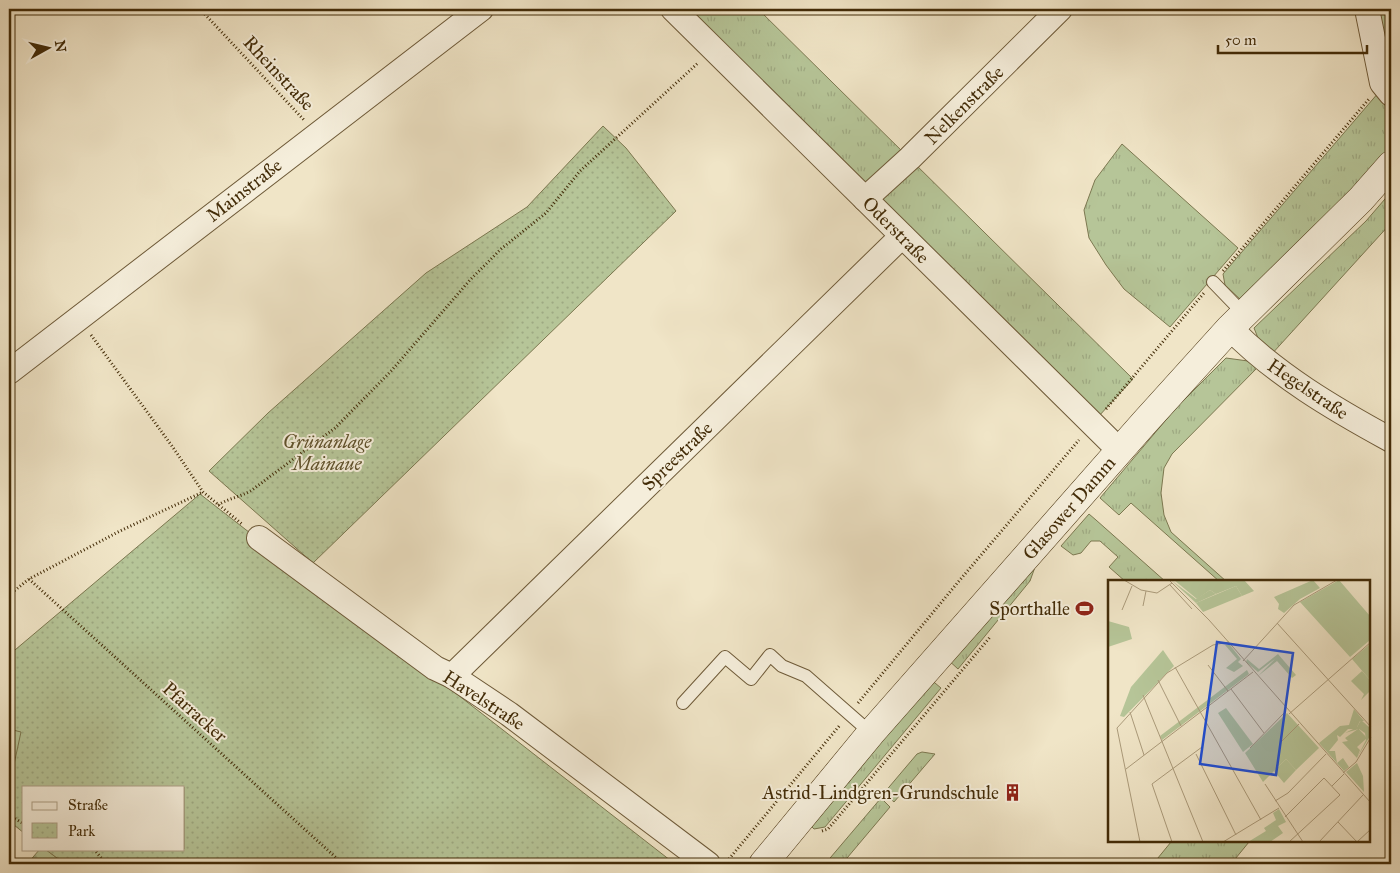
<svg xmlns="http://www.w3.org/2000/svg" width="1400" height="873" font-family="'IM FELL Great Primer',serif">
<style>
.grass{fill:url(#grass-tufts);stroke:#7c7850}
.forest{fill:url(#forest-firs);stroke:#7c7850}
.park{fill:url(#park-dots);stroke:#7c7850}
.pitch{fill:#b6c598;stroke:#7c7850}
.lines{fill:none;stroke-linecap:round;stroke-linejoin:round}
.lane-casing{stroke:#6e5a38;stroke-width:14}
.street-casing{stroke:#6e5a38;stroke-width:26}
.secondary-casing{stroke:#432c08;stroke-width:29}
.path{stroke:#432c08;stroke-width:3;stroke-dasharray:1 2.5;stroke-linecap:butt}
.lane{stroke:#f5eedb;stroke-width:12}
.street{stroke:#f5eedb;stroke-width:24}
.secondary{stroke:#f5eedb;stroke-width:28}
.labels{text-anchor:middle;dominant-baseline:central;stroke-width:4;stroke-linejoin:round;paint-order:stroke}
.street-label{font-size:19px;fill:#432c08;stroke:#f5eedb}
.park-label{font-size:19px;font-style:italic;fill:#60522c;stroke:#f5eedb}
.poi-label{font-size:19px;fill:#432c08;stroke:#f5eedb;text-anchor:end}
.inset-road{fill:none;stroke:#ab9b7b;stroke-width:1}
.view{fill:#1d4ed8;fill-opacity:0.15;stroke:#1d4ed8;stroke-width:2.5}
.inset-edge{fill:none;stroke:#432c08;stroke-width:2.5}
</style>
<defs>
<pattern id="grass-tufts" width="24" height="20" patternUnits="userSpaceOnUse" patternTransform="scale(1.25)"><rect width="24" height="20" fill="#b6c598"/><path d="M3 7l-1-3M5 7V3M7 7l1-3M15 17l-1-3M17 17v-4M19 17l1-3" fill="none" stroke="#9ea982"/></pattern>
<pattern id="forest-firs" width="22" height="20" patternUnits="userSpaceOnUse" patternTransform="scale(1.25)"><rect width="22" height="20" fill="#b6c598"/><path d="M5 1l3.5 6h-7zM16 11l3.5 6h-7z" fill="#9ea982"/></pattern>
<pattern id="park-dots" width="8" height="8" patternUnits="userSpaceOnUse" patternTransform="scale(1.25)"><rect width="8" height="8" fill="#b6c598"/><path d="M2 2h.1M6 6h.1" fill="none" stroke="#9ea982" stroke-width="1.8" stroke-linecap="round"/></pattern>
</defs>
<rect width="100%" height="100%" fill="#f0e5c7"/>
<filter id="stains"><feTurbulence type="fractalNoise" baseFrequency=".004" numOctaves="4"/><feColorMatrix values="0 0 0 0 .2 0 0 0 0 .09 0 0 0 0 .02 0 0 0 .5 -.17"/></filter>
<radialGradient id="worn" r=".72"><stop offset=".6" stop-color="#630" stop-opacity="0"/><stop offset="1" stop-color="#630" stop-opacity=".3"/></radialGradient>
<!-- grass -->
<g class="grass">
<path d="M685,9H758L1133,379L1098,417Z"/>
<path d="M1372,9H1391V43L1386,45Z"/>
<path d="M1379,92L1391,114V154L1241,300L1225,285L1223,274Z"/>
<path d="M1122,144L1238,248L1170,327L1124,289L1106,265L1089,238L1084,210L1095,180Z"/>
<path d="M1391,192V223L1270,356L1260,343L1254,328L1366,221Z"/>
<path d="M1226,358L1248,361L1259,366L1172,454L1164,468L1161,493L1164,515L1171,532L1227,582H1220L1131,503L1119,515L1100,498L1176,408Z"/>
<path d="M1089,514L1096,520L1166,582H1126L1109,567L1118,557L1100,541H1091L1081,553L1073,555L1061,546Z"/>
<path d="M1039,556L1030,581L958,669L946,658Z"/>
<path d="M929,678L941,688L825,827L814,829L808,823Z"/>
<path d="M922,752L935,754L894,802L884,793L917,754Z"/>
<path d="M881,798L890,807L842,864H825Z"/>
<path d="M1171,842H1249L1231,864H1153Z"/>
</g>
<!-- forest -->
<path class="forest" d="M40,849H45L65,864H27Z"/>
<!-- park -->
<g class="park">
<path d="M603,126L626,148L676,211L313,563L209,471L268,413L426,273L527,207Z"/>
<path d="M200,494L675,864H65L45,849H184V787H24V833L9,821V655Z"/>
</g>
<!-- pitch -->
<path class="pitch" d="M9,729L21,732L13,769L9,768Z"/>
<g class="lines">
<defs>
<g id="lane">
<path d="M1213,282L1244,314"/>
<path d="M683,703L725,657L751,679L770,655L782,666L806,676L871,733"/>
</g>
<g id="street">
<path d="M673,9L1119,450"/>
<path d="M1367,9L1382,83L1391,94"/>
<path d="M865,199L910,158L1060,9"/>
<path d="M1230,328C1276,375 1334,409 1391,440"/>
<path d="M9,372L481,9"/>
<path d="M259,538L435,668L452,676L509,714L708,864"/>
<path d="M452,676L902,236"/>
</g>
<path id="secondary" d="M763,864L871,733L1144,423L1230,328L1361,199L1391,165"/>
</defs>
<!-- lane casing -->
<use href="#lane" class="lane-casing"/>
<!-- street casing -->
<use href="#street" class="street-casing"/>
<!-- secondary casing -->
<use href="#secondary" class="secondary-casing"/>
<!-- path -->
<g class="path">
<path d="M200,9L304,120"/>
<path d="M1223,271L1369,99"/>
<path d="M91,335L172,446L203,492L242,524"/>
<path d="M1106,409L1204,293"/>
<path d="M218,505C229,498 241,497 252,490L335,428L392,370L470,280L501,249L546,213L580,171L698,63"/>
<path d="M29,579L343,864"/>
<path d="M9,595L29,579L120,531L203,492"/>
<path d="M858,703L959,581L1079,440"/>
<path d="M9,815L24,824"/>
<path d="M822,831L828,829L991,636"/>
<path d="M94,849L106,864"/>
<path d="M729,859L840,725"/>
</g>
<!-- lane -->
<use href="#lane" class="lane"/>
<!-- street -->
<use href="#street" class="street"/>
<!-- secondary -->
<use href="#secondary" class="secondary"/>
</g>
<!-- icons -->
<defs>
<symbol id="stadium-bare" viewBox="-9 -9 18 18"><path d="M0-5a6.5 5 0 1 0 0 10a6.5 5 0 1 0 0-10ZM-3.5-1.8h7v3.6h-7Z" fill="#8f2418" stroke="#f5eedb" stroke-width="2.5" paint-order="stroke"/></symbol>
<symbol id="building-bare" viewBox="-9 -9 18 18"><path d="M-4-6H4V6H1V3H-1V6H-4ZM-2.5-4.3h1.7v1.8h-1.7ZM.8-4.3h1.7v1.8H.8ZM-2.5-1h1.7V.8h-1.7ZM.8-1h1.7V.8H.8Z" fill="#8f2418" stroke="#f5eedb" stroke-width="2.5" paint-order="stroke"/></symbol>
</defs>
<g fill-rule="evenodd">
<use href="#stadium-bare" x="1072" y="596" width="25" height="25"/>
<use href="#building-bare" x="1000" y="780" width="25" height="25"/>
</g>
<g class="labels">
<!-- street labels -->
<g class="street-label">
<text transform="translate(279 73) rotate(47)">Rheinstraße</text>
<text transform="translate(964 105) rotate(-45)">Nelkenstraße</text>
<text transform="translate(244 190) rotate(-38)">Mainstraße</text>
<text transform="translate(896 230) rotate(45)">Oderstraße</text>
<text transform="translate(1308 389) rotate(34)">Hegelstraße</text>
<text transform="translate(677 456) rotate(-44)">Spreestraße</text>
<text transform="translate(1069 508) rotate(-49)">Glasower Damm</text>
<text transform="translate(484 700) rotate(33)">Havelstraße</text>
<text transform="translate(195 712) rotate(42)">Pfarracker</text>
</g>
<!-- park labels -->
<g class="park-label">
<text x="327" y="441">Grünanlage<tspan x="327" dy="22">Mainaue</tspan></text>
</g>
<!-- poi labels -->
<g class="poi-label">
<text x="1070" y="608">Sporthalle</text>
<text x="999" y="792">Astrid-Lindgren-Grundschule</text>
</g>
</g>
<!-- overview -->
<g transform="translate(1108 580)">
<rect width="262" height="262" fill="#f0e5c7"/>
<path d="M66,0H136L146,11L134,16L128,6L108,14L102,10L89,19ZM205,0L212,8L192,19L176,33L170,29L171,24L166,17ZM0,41L21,47L24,59L0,67ZM117,65H122L133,79L130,82L135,86L126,92L118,88L129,79ZM170,74L188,95L184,98L169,81L150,96L167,79L150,92L138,82L139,79L151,89ZM139,90L141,94L54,160L52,156ZM253,140L262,148V156L249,178L258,160L257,153L251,149L237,153L249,147ZM171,229L178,242L170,246L175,253L162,262H140L158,251L156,248L168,240L165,233Z" fill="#b6c598"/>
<path d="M63,0L88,19L102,10L108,14L88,23ZM254,91L262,100V111L253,120L256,114L243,101ZM246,129L256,141H252L249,147L259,158L249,167L252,170L249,178L234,162L240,161L237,158L250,149H240L232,157L229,155L230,160L221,171H227L229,183L235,178L241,187L236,191L211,163L232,146L241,145ZM178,179L188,190L176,203L166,191ZM249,183L255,196L256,212L238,192Z" fill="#b6c598"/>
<path d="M231,0L262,36V60L242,77L192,22ZM128,6L134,16L95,32L88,23ZM262,64V100L244,79ZM55,70L66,86L16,137L12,136L23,107ZM118,128L145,164L135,172L110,133ZM179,133L211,168L188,190L178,179L155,202L137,173Z" fill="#b6c598"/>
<path class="inset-road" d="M16,0L33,10L49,13L64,3M61,0L101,40L263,223M62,5L84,29M35,26L38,11M14,30L24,6M169,43L263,147M135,81L186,25L229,0M100,85L120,111M67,87L153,240M50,100L73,146M123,109L156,153M35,115L95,262M22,132L36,175M181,134L263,62M172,163L191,144M142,168L178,131M88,174L128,255M18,189L145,92M235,193L248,182L263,157M157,204L195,262M224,206L236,194M167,221L180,213L218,174M177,237L216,198L232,215L181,262M230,242L249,262M32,262L9,148L59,93L105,65L121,62M64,262L44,204L94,167M115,262L171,228M211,262L255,215M249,262L263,249"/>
<path class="view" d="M109,62L185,73L168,195L92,184Z"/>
<rect width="262" height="262" class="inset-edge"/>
</g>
<!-- margin -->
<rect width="1400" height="873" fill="none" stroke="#f0e5c7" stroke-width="30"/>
<rect x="10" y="10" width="1380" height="853" fill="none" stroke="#432c08" stroke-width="2.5"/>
<rect x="15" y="15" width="1370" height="843" fill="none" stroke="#432c08"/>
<!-- legend -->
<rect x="22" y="786" width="162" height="65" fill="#f5eedb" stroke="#aea087"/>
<rect x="32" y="802" width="25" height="8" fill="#f5eedb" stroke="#aea087"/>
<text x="68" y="810" font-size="15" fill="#432c08">Straße</text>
<rect x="32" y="823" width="25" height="15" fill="url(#park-dots)" stroke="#aea087"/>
<text x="68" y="836" font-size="15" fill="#432c08">Park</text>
<!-- north arrow -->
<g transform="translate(48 48) rotate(82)" stroke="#f5eedb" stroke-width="4" paint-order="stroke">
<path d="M0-4L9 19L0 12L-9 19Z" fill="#432c08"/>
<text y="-8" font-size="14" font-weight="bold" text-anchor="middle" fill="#432c08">N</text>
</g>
<!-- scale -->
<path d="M1218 45v8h149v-8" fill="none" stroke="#432c08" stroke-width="2.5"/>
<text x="1225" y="45" font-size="15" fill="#432c08" stroke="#f5eedb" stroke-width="4" paint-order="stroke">50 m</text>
<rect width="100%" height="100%" filter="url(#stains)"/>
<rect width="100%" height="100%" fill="url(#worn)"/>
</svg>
